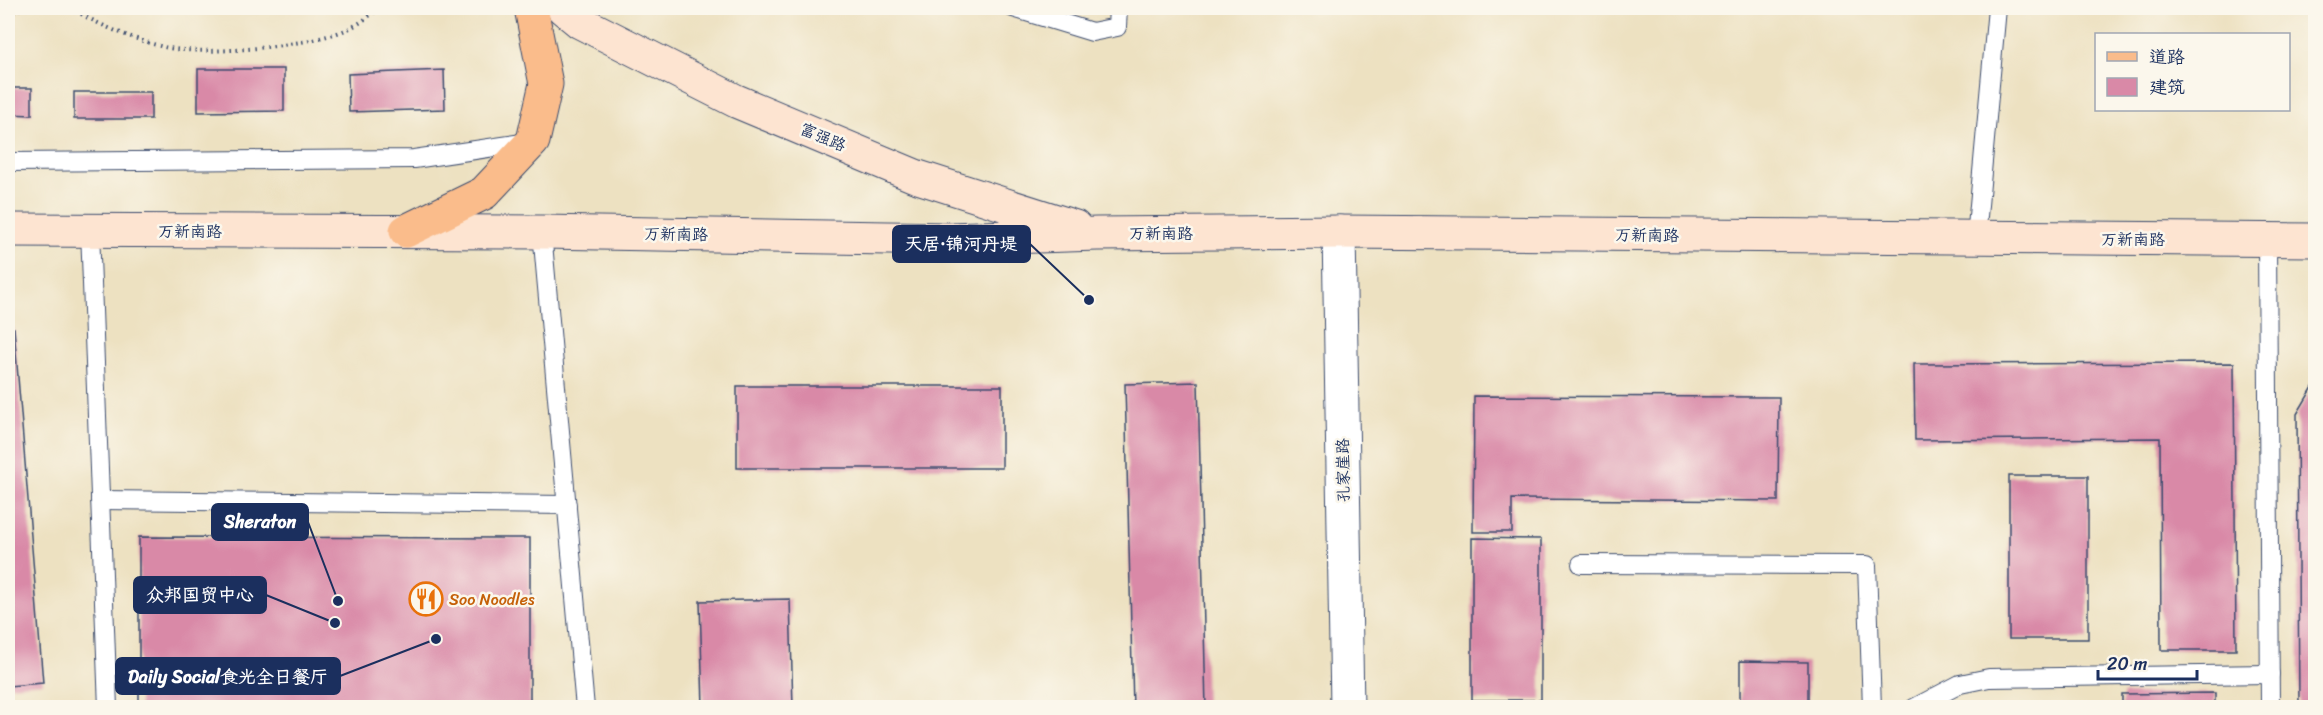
<svg xmlns="http://www.w3.org/2000/svg" width="2323" height="715" font-family="Sriracha,'LXGW WenKai TC',sans-serif">
<style>
.building{fill:#d989a7}
.lines{fill:none;stroke-linecap:round;stroke-linejoin:round}
.lane-casing{stroke:#3a4a6d;stroke-width:20}
.street-casing{stroke:#3a4a6d;stroke-width:35}
.secondary-casing{stroke:#3a4a6d;stroke-width:35}
.primary-casing{stroke:#3a4a6d;stroke-width:35}
.path{stroke:#3a4a6d;stroke-width:4;stroke-dasharray:1.5 4.5;stroke-linecap:butt}
.lane{stroke:#fff;stroke-width:18}
.street{stroke:#fff;stroke-width:33}
.secondary{stroke:#fde4d1;stroke-width:33}
.primary{stroke:#fabc8b;stroke-width:33}
.labels{text-anchor:middle;dominant-baseline:central;stroke-width:5;stroke-linejoin:round;paint-order:stroke}
.street-label{font-size:16px;fill:#1b2f5e;stroke:#fbf7ec}
.food-label{font-size:16px;fill:#c56008;stroke:#fbf7ec;text-anchor:start}
.leader{fill:none;stroke:#1b2f5e;stroke-width:2}
.callout-dot{fill:#1b2f5e;stroke:#fbf7ec;stroke-width:2}
.callout{fill:#1b2f5e;stroke:#1b2f5e;stroke-width:2}
.callout-label{font-size:18px;text-anchor:middle;font-weight:bold;fill:#fff}
</style>
<rect width="100%" height="100%" fill="#fbf7ec"/>
<filter id="ink" filterUnits="userSpaceOnUse"><feTurbulence type="fractalNoise" baseFrequency=".0167" numOctaves="2"/><feDisplacementMap in="SourceGraphic" scale="12" xChannelSelector="R" yChannelSelector="G"/><feConvolveMatrix kernelMatrix="1 2 1 2 8 2 1 2 1" color-interpolation-filters="sRGB"/></filter>
<filter id="wash" filterUnits="userSpaceOnUse"><feTurbulence type="fractalNoise" baseFrequency=".008" numOctaves="4" result="noise"/><feDisplacementMap in="SourceGraphic" scale="24" xChannelSelector="R" yChannelSelector="G"/><feGaussianBlur stdDeviation="1.35" result="paint"/><feColorMatrix in="noise" values="0 0 0 0 0 0 0 0 0 0 0 0 0 0 0 0 0 1.4 0 .05"/><feComposite in="paint" operator="in"/></filter>
<g filter="url(#wash)">
<rect width="100%" height="100%" fill="#ede1c1"/>
<g id="blocks">
<!-- building -->
<g class="building">
<path d="M198,69H284V111L198,112Z"/>
<path d="M444,70L445,109L349,112L348,74Z"/>
<path d="M8,88H32V115L8,114Z"/>
<rect x="74" y="92" width="77" height="27"/>
<path d="M8,328H14L43,683L8,686Z"/>
<path d="M2234,363L2236,650H2161L2160,438L1915,440L1914,364Z"/>
<path d="M1198,382L1206,708H1133L1125,384Z"/>
<path d="M2316,382V708H2299L2297,414Z"/>
<rect x="737" y="386" width="265" height="82"/>
<path d="M1474,396L1779,397L1778,501L1512,499V532H1473Z"/>
<rect x="2009" y="476" width="79" height="163"/>
<path d="M139,537L530,538V708H139Z"/>
<path d="M1472,538L1541,539V700H1472Z"/>
<path d="M790,599L793,708H703L700,601Z"/>
<path d="M1740,661L1808,662V708H1740Z"/>
<path d="M2215,693V708H2122V694Z"/>
</g>
</g>
</g>
<g filter="url(#ink)">
<use href="#blocks" fill-opacity="0" stroke="#3a4a6d" stroke-width="1.5"/>
<g class="lines">
<defs>
<g id="lane">
<path d="M1013,8L1092,32L1117,27L1118,8"/>
<path d="M8,162L414,159L529,142"/>
<path d="M90,230L108,708"/>
<path d="M542,232L585,708"/>
<path d="M1976,238L1997,8"/>
<path d="M2267,239L2270,708"/>
<path d="M100,500L567,505"/>
<path d="M1581,564L1867,565L1872,708"/>
<path d="M1914,708L1960,684L1989,678L2270,674"/>
</g>
<path id="street" d="M1339,232L1347,708"/>
<g id="secondary">
<path d="M563,8L580,22L736,101L915,176L1075,227"/>
<path d="M8,230L542,232L948,239L1097,234L1339,232L2316,240"/>
</g>
<path id="primary" d="M406,231L484,193L533,141L546,84L531,8"/>
</defs>
<!-- lane casing -->
<use href="#lane" class="lane-casing"/>
<!-- street casing -->
<use href="#street" class="street-casing"/>
<!-- secondary casing -->
<use href="#secondary" class="secondary-casing"/>
<!-- primary casing -->
<use href="#primary" class="primary-casing"/>
<!-- path -->
<g class="path">
<path d="M71,8C98,25 132,39 164,47C204,57 318,46 354,26C364,21 372,13 381,8"/>
<path d="M8,15L22,8"/>
</g>
<!-- lane -->
<use href="#lane" class="lane"/>
<!-- street -->
<use href="#street" class="street"/>
<!-- secondary -->
<use href="#secondary" class="secondary"/>
<!-- primary -->
<use href="#primary" class="primary"/>
</g>
</g>
<!-- icons -->
<defs>
<symbol id="restaurant-ring" viewBox="-11 -11 22 22"><circle r="9.5" fill="#fbf7ec" stroke="#e8710a" stroke-width="1.5"/><path d="M-5-6h1v4h1v-4h1v4h1v-4h1v5L-1.5 .5V6h-2V.5L-5-1ZM5-6V6H3V1.5H1.5Q1.5-4 5-6Z" fill="#e8710a"/></symbol>
</defs>
<g fill-rule="evenodd">
<use href="#restaurant-ring" x="407" y="580" width="38" height="38"/>
</g>
<g class="labels">
<!-- street labels -->
<g class="street-label">
<text transform="translate(823 137) rotate(23)">富强路</text>
<text x="190" y="231">万新南路</text>
<text x="1161" y="233">万新南路</text>
<text transform="translate(676 234) rotate(1)">万新南路</text>
<text transform="translate(1647 235) rotate(1)">万新南路</text>
<text x="2133" y="239">万新南路</text>
<text transform="translate(1343 470) rotate(-91)">孔家崖路</text>
</g>
<!-- food labels -->
<g class="food-label">
<text x="449" y="599">Soo Noodles</text>
</g>
</g>
<!-- callouts -->
<path class="leader" d="M1089 300L1030 244M338 601L308 522M335 623L266 595M436 639L340 676"/>
<g class="callout-dot">
<circle cx="1089" cy="300" r="6"/>
<circle cx="338" cy="601" r="6"/>
<circle cx="335" cy="623" r="6"/>
<circle cx="436" cy="639" r="6"/>
</g>
<g class="callout">
<rect x="893" y="226" width="137" height="36" rx="6"/>
<rect x="212" y="504" width="96" height="36" rx="6"/>
<rect x="134" y="577" width="132" height="36" rx="6"/>
<rect x="116" y="658" width="224" height="36" rx="6"/>
</g>
<g class="callout-label">
<text x="961" y="250">天居·锦河丹堤</text>
<text x="260" y="528">Sheraton</text>
<text x="200" y="601">众邦国贸中心</text>
<text x="228" y="683">Daily Social食光全日餐厅</text>
</g>
<!-- margin -->
<rect width="2323" height="715" fill="none" stroke="#fbf7ec" stroke-width="30"/>
<!-- legend -->
<rect x="2095" y="33" width="195" height="78" fill="#fbf7ec" stroke="#a1a7b3" stroke-width="1.5"/>
<rect x="2107" y="52" width="30" height="9" fill="#fabc8b" stroke="#a1a7b3" stroke-width="1.5"/>
<text x="2149" y="63" font-size="18" fill="#1b2f5e">道路</text>
<rect x="2107" y="78" width="30" height="18" fill="#d989a7" stroke="#a1a7b3" stroke-width="1.5"/>
<text x="2149" y="93" font-size="18" fill="#1b2f5e">建筑</text>
<!-- scale -->
<path d="M2098 670v9h99v-9" fill="none" stroke="#1b2f5e" stroke-width="3"/>
<text x="2107" y="670" font-size="18" fill="#1b2f5e" stroke="#fbf7ec" stroke-width="4.5" paint-order="stroke">20 m</text>
</svg>
